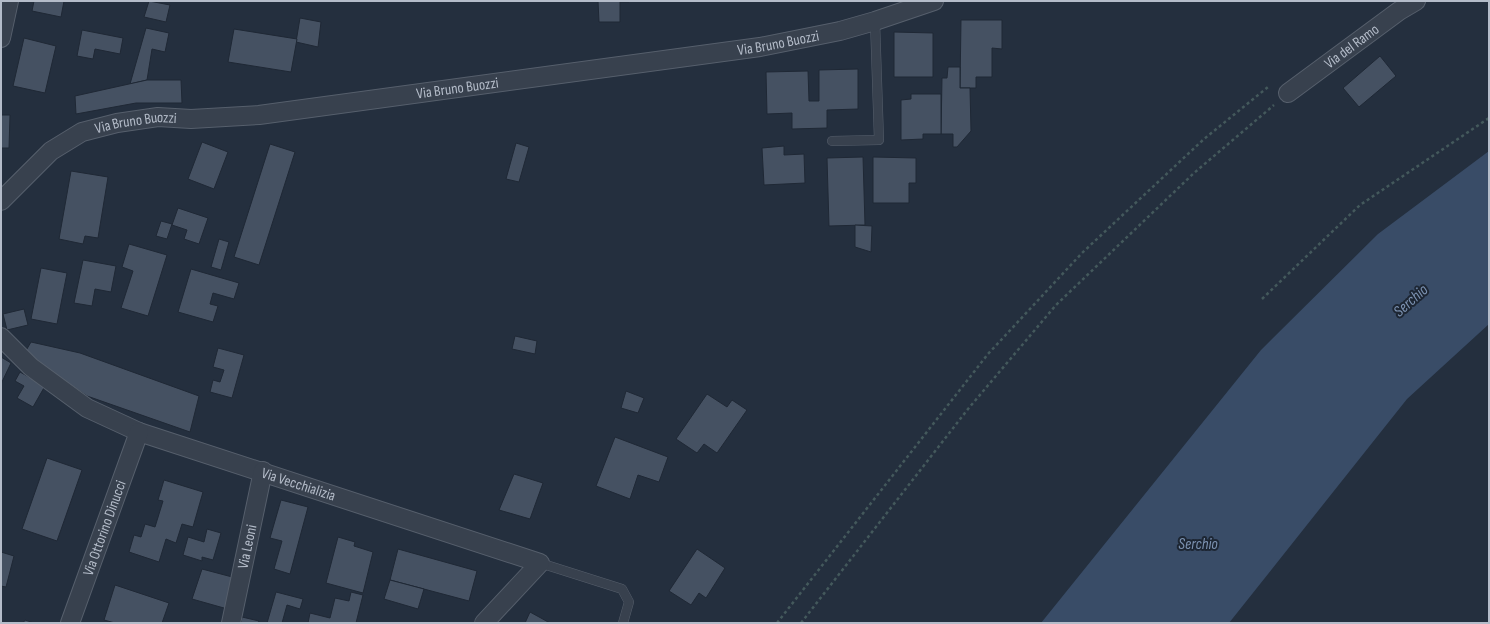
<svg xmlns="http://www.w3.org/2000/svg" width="1490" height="624" font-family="'Sofia Sans Condensed',sans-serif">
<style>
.water{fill:#394c67}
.building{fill:#455162;stroke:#1f2835}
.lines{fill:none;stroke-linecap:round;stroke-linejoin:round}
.lane-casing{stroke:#565f6c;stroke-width:10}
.street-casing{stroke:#565f6c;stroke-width:20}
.path{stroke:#44595c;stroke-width:2.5;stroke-dasharray:3 3;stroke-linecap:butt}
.lane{stroke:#38414e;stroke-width:9}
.street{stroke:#38414e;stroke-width:18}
.labels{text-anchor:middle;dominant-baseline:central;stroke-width:4;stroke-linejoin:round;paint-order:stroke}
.street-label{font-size:15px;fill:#b4bcc9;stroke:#1d2633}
.water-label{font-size:16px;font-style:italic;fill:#7c92b1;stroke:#1d2633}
</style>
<rect width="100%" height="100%" fill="#242f3e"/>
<!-- water -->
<path class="water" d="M1489,151V324L1407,399L1229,623H1041L1261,350L1378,234Z"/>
<!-- building -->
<g class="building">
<path d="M34,1H64L61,17L32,11Z"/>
<path d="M149,1L170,5L166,22L144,17Z"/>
<path d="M598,1H629V2H620V22H599Z"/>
<path d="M300,18L321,22L318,47L296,42Z"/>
<path d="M961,20H1002V49L992,48V77H976V88H960Z"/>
<path d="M146,28L169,33L165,52L152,49L147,80L130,84Z"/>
<path d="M234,29L297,39L291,72L228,62Z"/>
<path d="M82,30L123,38L120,54L95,49L93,59L77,56Z"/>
<path d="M894,32L933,33V77H894Z"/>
<path d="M24,38L56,46L45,93L13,86Z"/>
<path d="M1380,56L1396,76L1359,107L1343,88Z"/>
<path d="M948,67H960V88H970L971,131L957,147H953V134H941L942,78H947Z"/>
<path d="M858,69V109L827,110V128L792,129V113L767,114L766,72L808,71L809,101H819V70Z"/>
<path d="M147,80H181L182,103H136L76,114L75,96Z"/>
<path d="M911,94H941V134H923V139L901,140V100L911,99Z"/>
<path d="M1,115H10L9,148H1Z"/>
<path d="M202,142L228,152L214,189L188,179Z"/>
<path d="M516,143L529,147L519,182L506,179Z"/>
<path d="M270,144L295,152L259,265L234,257Z"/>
<path d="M784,146V155L804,154L805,183L764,185L762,148Z"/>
<path d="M863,157L865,225L829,226L827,158Z"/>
<path d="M873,157L916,158V183H909V203H873Z"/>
<path d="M71,171L108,177L98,238L85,236L83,244L59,239Z"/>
<path d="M178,208L208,218L199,244L184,239L187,230L172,225Z"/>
<path d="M161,221L172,224L167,239L156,236Z"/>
<path d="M855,225L872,226L871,252L855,247Z"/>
<path d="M219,239L229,242L221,270L211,267Z"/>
<path d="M129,244L167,255L148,316L121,308L133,271L122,267Z"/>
<path d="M83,260L116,266L111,292L95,289L92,306L74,303Z"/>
<path d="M41,268L67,273L57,324L31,319Z"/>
<path d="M191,269L239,283L234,299L213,293L210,304L218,306L213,322L178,312Z"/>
<path d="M24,309L28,325L7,330L3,314Z"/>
<path d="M515,336L537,341L535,354L512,349Z"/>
<path d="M31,342L80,353L199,396L190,432L87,396L24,354Z"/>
<path d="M218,348L244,355L232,398L210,392L213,380L220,382L224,370L213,367Z"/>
<path d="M1,357L11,363L1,384Z"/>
<path d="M20,372L45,386L33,407L17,398L24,386L15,381Z"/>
<path d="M626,391L644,398L638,413L621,408Z"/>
<path d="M707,394L727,407L732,400L747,410L717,453L704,444L697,453L676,439Z"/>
<path d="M615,437L668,457L659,482L638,475L630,499L596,486Z"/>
<path d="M47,458L82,470L57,541L22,529Z"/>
<path d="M514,474L543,483L530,519L499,510Z"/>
<path d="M164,480L203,492L193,527L182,524L176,543L166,539L159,562L129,552L134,535L141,537L145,524L155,527L163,501L158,500Z"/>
<path d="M281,500L308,507L290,574L274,569L282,541L270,538Z"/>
<path d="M207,529L221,533L213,560L202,557V561L183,555L188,537L204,542Z"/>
<path d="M338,537L355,542L354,546L373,552L363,593L326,583Z"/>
<path d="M398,549L477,571L469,601L390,580Z"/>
<path d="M697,549L725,568L706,598L699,593L691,605L669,591Z"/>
<path d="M1,552L14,556L6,587L1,586Z"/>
<path d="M202,569L236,578L231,610L192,599Z"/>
<path d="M390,580L424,589L418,609L384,599Z"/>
<path d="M115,585L169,603L162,623H115L104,620Z"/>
<path d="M276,592L303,599L300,609L287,605L282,623H267Z"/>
<path d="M351,592L363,595L356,623H308L310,613L330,618L335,598L349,601Z"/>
<path d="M530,612L550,623H525Z"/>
<path d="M242,617L259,621L258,623H241Z"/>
<path d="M25,620L34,623H23Z"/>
</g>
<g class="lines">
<defs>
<g id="lane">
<path d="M832,141L879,140L875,21"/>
<path d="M540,563L622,589L629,602L623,623"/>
</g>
<g id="street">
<path d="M1,38L9,1"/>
<path id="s1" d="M1288,93L1399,11L1416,1"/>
<path id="s2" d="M1,201L51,151L82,132L117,123L158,117L191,119L259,115L760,47L840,31L875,21L934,1"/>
<path id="s3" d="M1,337L31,367L87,408L139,432L540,563L484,623"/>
<path id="s4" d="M70,623L139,432"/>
<path id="s5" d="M231,623L263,471"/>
</g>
</defs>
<!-- lane casing -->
<use href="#lane" class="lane-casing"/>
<!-- street casing -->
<use href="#street" class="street-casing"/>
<!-- path -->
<g class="path">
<path d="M1262,299L1360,205L1489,118"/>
<path d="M777,623L988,354L1082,253L1204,139L1268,87"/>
<path d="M801,623L968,409L1056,305L1194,173L1274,105"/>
</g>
<!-- lane -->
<use href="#lane" class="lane"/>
<!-- street -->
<use href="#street" class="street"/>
</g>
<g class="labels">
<!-- street labels -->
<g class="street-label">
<text stroke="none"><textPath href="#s2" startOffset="810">Via Bruno Buozzi</textPath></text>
<text stroke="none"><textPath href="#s1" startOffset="79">Via del Ramo</textPath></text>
<text stroke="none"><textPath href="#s2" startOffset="486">Via Bruno Buozzi</textPath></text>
<text stroke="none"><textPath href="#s2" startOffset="162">Via Bruno Buozzi</textPath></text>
<text stroke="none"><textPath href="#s3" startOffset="337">Via Vecchializia</textPath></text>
<text stroke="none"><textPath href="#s4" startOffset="101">Via Ottorino Dinucci</textPath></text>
<text stroke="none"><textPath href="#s5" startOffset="78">Via Leoni</textPath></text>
</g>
<!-- water labels -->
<g class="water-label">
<text transform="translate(1411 301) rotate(-42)">Serchio</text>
<text x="1198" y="544">Serchio</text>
</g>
</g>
<!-- border -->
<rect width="1490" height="624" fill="none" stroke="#b4bcc9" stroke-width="4"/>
</svg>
